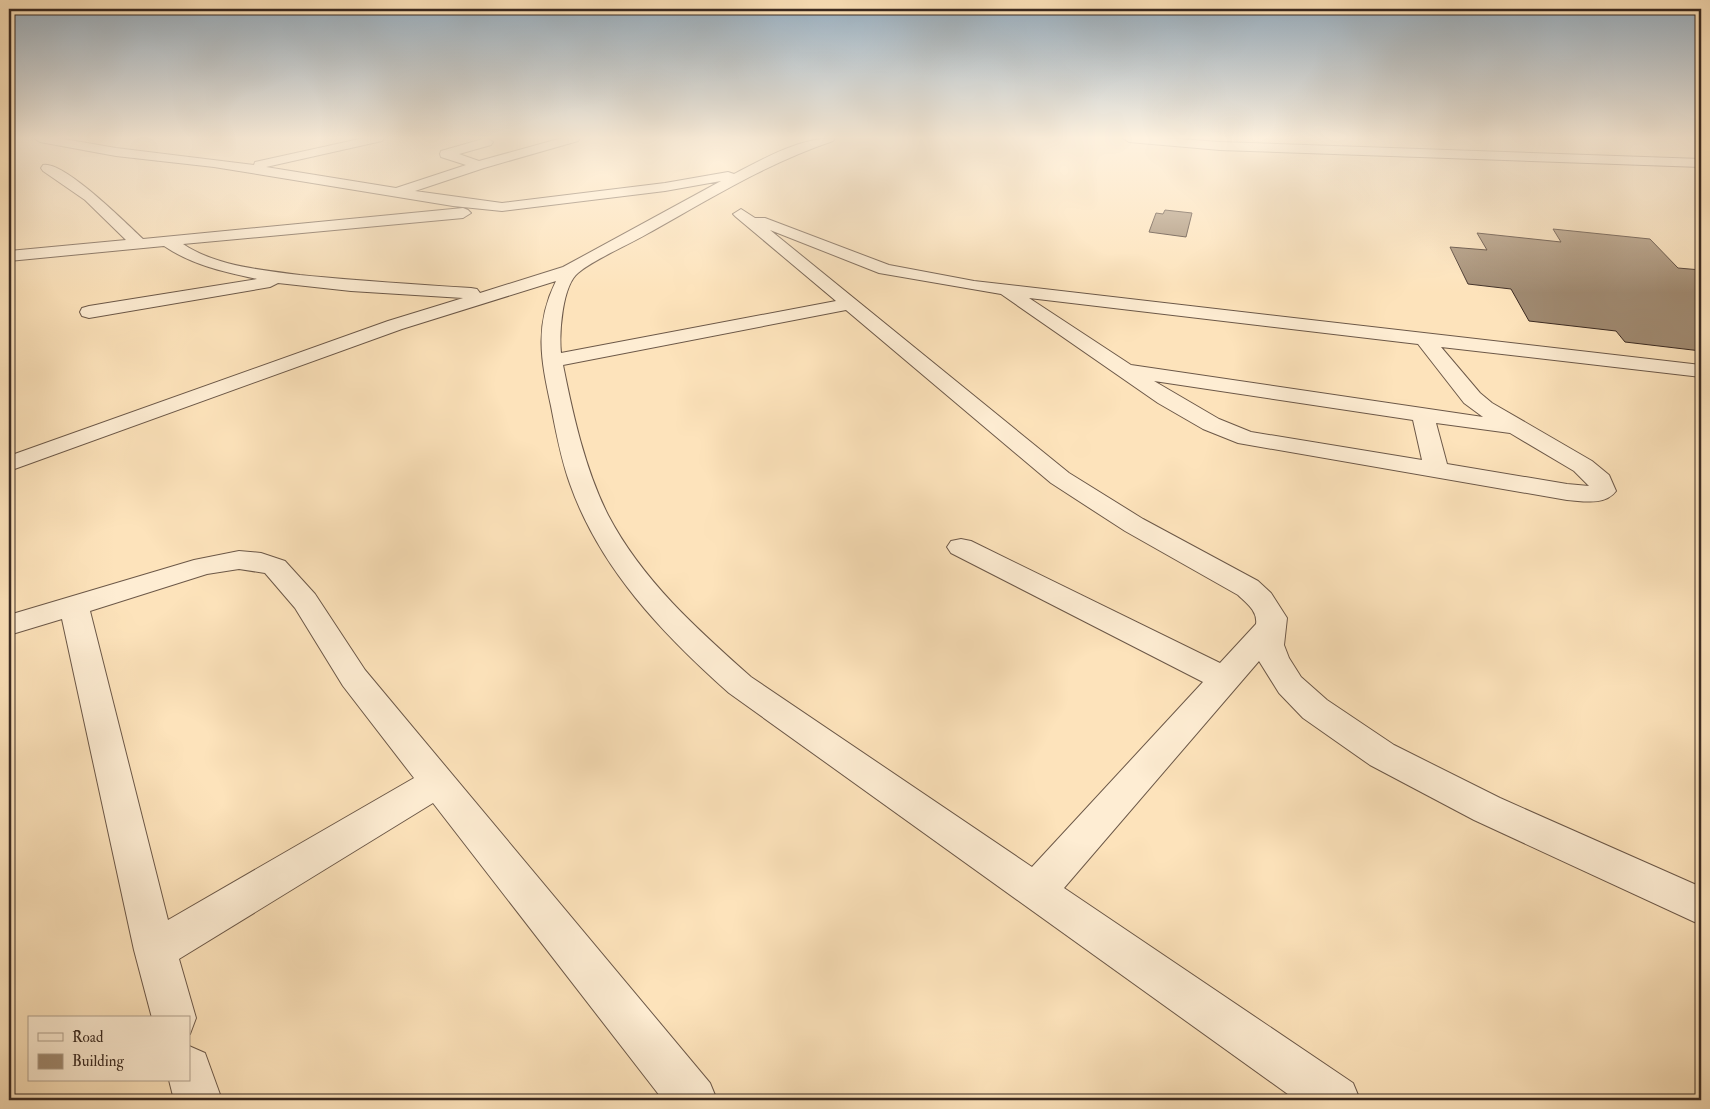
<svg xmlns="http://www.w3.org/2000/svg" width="1710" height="1109" font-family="'IM FELL Double Pica',serif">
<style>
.building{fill:#a08a71;stroke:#3b2a21}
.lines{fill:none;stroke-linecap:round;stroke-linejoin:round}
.street-casing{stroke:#6c5848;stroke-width:2}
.street{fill:#feedd3;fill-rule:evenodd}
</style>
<rect width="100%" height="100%" fill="#fde3bb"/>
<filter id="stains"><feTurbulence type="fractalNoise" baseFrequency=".004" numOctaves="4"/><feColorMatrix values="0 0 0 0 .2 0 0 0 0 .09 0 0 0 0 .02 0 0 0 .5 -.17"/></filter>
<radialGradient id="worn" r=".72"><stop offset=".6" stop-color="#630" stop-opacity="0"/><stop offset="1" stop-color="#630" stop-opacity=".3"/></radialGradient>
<!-- building -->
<g class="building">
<path d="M1165,210L1192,213L1186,237L1149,232L1156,213L1163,214Z"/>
<path d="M1553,229L1650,239L1678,268L1701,270V351L1625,342L1616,331L1529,321L1511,289L1468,284L1450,247L1487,250L1477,233L1561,242Z"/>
</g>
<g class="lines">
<defs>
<g id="street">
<path d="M34,138H58L116,148L254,165L255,162L364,138H384L382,141L266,167L396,188L466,165L441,157L440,154L441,151L483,139L487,138L493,142L491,145L459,154L479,161L562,138H580L578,141L484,168L415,191L502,203L665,183L728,172L734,174C765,158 799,138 835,138L833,141C767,163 708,200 647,234C628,245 593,260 578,273C562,286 559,334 561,353L836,301L736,217L733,214L741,209L755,218H765L889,265L974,281L1701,365V377L1441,347L1480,393L1492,403L1592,461L1609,475L1616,491C1605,506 1583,501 1567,500L1238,443L1203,429L1158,403L1001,294L879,273L770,230L1069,473L1143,519L1258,581L1271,593L1287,618L1284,645L1289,658L1301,677L1327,700L1394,745L1500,798L1701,887V925L1474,820L1370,765L1303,718L1279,693L1259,661L1064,888L1353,1083L1360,1100H1296L729,693C663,634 600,569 570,484C561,459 556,432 551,406C541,360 534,326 556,281L402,329L9,471V456L388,321L463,298L351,291L278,283L270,287L89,318L82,316L80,312L82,308L89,306L257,279C224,272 192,265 164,246L9,261V251L126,240L85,200L43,171L41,168L43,165C63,160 127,224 143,239L463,208L468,210L471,213L463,218L183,244C216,266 261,270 300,275C357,281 414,284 471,288L477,289L480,293L563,267L721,181L665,191L502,211L453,206L214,167L116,156L40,142ZM1029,298L1418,344L1464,403L1483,417L1131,365ZM846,310L1051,483L1125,531L1238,595C1246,603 1258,611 1256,624L1220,663L971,541L961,539L951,541L947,547L951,553L1203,682L1032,867L751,677C697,629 642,580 608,515C585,469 573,415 563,365ZM1154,381L1413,420L1422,460L1251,432L1219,419ZM1436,423L1510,433L1574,471L1589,486L1567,484L1447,464Z"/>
<path d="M1123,138H1166L1220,142L1701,159V167L1220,150L1129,142Z"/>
<path d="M239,551L261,553L285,561L315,594L365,670L710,1083L717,1100H663L433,803L179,959L196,1018L190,1034L189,1018H152L134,950L62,619L9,635V615L194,560ZM239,569L265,573L295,608L343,686L414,778L168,920L90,611L207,574Z"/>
<path d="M189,1046L205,1053L222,1100H174L169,1080H189Z"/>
</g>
</defs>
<!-- street casing -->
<use href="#street" class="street-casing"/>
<!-- street -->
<use href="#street" class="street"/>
</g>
<!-- sky -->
<linearGradient id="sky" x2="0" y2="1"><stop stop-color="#96aec1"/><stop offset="0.47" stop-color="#fef2e0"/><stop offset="1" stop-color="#fef2e0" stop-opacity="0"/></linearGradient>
<rect width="1710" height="293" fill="url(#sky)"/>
<!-- margin -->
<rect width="1710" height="1109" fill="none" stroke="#fde3bb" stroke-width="30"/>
<rect x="10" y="10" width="1690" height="1089" fill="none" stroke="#3b2a21" stroke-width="2.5"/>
<rect x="15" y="15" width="1680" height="1079" fill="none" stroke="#3b2a21"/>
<!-- legend -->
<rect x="28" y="1016" width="162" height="65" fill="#feedd3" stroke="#b09f8c"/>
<rect x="38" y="1033" width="25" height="8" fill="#feedd3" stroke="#b09f8c"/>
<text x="72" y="1042" font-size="15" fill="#3b2a21">Road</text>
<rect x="38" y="1054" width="25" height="15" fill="#a08a71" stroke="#b09f8c"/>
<text x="72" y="1066" font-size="15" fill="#3b2a21">Building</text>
<rect width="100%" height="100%" filter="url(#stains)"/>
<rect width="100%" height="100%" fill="url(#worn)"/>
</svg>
